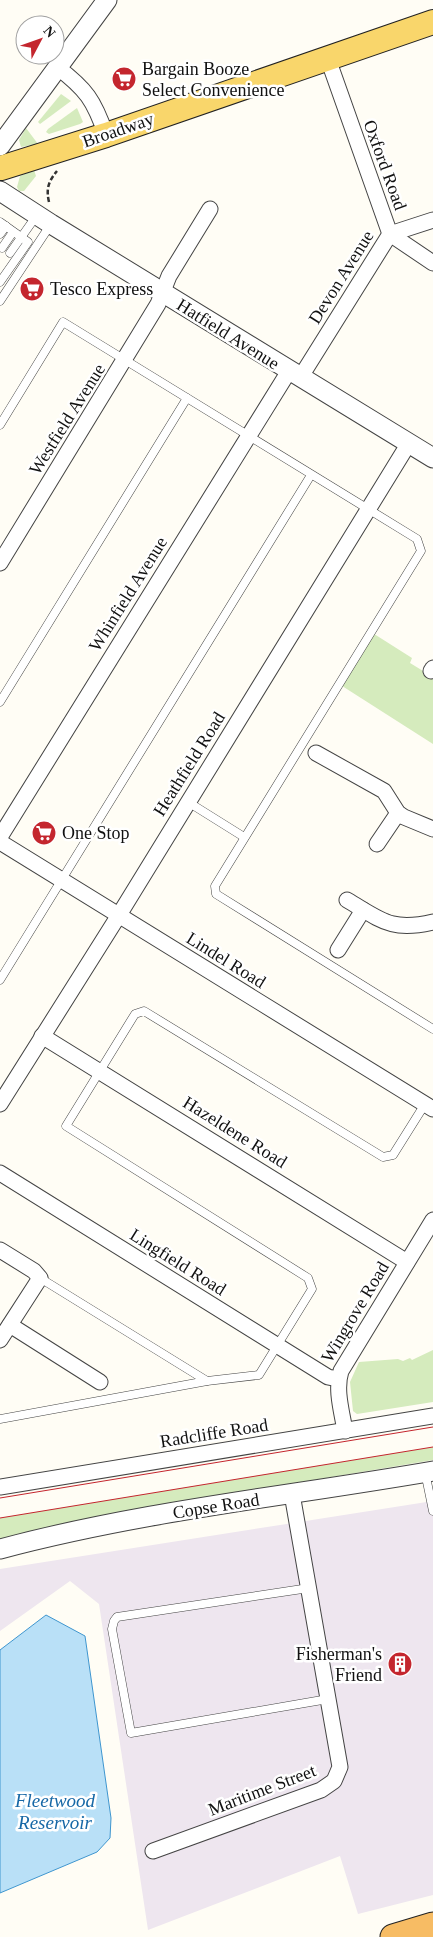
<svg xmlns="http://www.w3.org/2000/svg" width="433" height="1937" font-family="'Times New Roman',serif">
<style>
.industrial{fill:#eee6ef}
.green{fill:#d5ebbd}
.water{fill:#b9e0f7;stroke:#3f96cf}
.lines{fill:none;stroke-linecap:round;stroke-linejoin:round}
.service-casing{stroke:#444;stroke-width:9}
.minor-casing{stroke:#444;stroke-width:17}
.tertiary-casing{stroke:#444;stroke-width:21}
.primary-casing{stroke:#222;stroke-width:26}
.trunk-casing{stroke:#222;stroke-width:27}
.path{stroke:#333;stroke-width:2.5;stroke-dasharray:5 2.5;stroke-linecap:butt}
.service{stroke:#fff;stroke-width:8}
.minor{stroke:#fff;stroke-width:15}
.tertiary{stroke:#fff;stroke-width:19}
.primary{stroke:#f9d66b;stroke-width:24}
.trunk{stroke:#f7bc64;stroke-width:25}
.tram{stroke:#c4262e;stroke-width:1}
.labels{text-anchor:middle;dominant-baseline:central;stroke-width:5;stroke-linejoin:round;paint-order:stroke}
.poi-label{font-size:18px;fill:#111;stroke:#fff;text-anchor:start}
.street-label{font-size:18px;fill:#111;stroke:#fff}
.water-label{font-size:19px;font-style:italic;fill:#1768a6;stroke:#fff}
</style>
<rect width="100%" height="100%" fill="#fffdf5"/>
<!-- industrial -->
<path class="industrial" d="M433,1501V1895L358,1914L340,1856L148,1930L99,1604L70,1581L0,1631V1569Z"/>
<!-- green -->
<g class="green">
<path d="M61,94L71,101L40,124L38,122Z"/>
<path d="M77,108L83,122L80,124L49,134L46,132L48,129Z"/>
<path d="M26,128L38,144L21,147L19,140Z"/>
<path d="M34,170L36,176L24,191H19L17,187L20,176Z"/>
<path d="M371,632L412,658L410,663L433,677V744L339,684Z"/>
<path d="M433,1350V1402L357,1414L353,1411L350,1382L359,1362L398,1359L403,1361L410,1358L412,1360Z"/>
<path d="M433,1447V1460L290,1484L0,1541V1518Z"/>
</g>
<!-- water -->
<path class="water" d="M46,1615L85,1636L111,1818L110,1838L97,1852L0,1893V1650Z"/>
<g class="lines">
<defs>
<g id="service">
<path d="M0,222L28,242L0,282"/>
<path d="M0,234L6,226"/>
<path d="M2,248L13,232"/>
<path d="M10,253L37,215"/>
<path d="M0,301L51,224"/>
<path d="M0,425L63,322L417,539L421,551L215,886L216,894L433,1029"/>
<path d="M0,702L187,398"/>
<path d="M188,802L244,837"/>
<path d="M0,980L311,475"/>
<path d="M40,1278L207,1381"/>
<path d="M0,1419L207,1381L259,1375L312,1289L308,1278L66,1126L135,1014L144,1011L383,1157L393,1155L425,1104"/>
<path d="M425,1472L433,1511"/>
<path d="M309,1588L117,1617L114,1621L112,1629L131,1733L328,1699"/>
</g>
<g id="minor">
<path d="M328,59L390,234L433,263"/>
<path d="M57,67C86,89 94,100 106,135"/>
<path d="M300,378L390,234L433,220"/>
<path d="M0,563L158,304L169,276L210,209"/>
<path d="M431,671L433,668"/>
<path d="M316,753L384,791L398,813L404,817L433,829"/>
<path d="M0,837L289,371"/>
<path d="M0,842L433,1109"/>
<path d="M377,844L398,813"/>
<path d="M347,900C381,920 391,932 433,922"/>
<path d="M338,950L363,910"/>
<path d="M42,1036L407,1262"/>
<path d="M0,1104L119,915L409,443"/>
<path d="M0,1173L328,1377L338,1379"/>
<path d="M0,1250L34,1271L40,1278L0,1340"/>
<path d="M10,1325L100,1382"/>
<path d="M345,1431C342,1412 335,1390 341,1371L433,1220"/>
<path d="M0,1487L433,1416"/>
<path d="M153,1851L321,1790L334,1781L340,1767L292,1494"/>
</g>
<g id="tertiary">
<path d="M0,146L107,0"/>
<path d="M0,191L51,224L433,458"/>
<path d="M0,1549C142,1511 289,1496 433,1471"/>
</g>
<path id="primary" d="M1,168L106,135L433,22"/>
<path id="trunk" d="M393,1937L433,1925"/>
</defs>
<!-- service casing -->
<use href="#service" class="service-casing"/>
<!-- minor casing -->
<use href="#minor" class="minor-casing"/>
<!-- tertiary casing -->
<use href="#tertiary" class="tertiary-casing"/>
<!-- primary casing -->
<use href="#primary" class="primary-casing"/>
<!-- trunk casing -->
<use href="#trunk" class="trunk-casing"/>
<!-- path -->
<path class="path" d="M49,202C46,189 48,182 57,171"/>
<!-- service -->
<use href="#service" class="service"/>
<!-- minor -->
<use href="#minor" class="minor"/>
<!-- tertiary -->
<use href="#tertiary" class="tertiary"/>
<!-- primary -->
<use href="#primary" class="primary"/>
<!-- trunk -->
<use href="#trunk" class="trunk"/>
<!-- tram -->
<g class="tram">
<path d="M0,1498L433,1427"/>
<path d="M0,1518L433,1447"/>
</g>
</g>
<!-- icons -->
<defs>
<symbol id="supermarket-disc" viewBox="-11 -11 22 22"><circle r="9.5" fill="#c4262e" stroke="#fff"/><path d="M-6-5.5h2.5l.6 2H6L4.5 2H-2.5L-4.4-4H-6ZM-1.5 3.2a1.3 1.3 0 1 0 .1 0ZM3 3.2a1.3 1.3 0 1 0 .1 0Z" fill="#fff"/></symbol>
<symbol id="building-disc" viewBox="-11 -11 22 22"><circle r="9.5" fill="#c4262e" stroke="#fff"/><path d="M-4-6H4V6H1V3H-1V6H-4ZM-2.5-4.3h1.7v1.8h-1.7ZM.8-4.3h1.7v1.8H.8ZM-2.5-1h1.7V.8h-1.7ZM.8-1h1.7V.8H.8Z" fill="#fff"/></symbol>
</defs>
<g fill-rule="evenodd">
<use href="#supermarket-disc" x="110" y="65" width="28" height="28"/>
<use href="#supermarket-disc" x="18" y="275" width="28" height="28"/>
<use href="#supermarket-disc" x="30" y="819" width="28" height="28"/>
<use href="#building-disc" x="386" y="1650" width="28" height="28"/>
</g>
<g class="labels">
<!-- poi labels -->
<g class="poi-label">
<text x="142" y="69">Bargain Booze<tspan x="142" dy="21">Select Convenience</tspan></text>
<text x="50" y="289">Tesco Express</text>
<text x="62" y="833">One Stop</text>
<text x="382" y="1654" text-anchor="end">Fisherman's<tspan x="382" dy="21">Friend</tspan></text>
</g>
<!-- street labels -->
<g class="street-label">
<text transform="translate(118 130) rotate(-19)">Broadway</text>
<text transform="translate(385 165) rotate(70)">Oxford Road</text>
<text transform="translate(341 277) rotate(-58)">Devon Avenue</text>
<text transform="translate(228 334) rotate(32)">Hatfield Avenue</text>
<text transform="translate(67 419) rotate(-58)">Westfield Avenue</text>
<text transform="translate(128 594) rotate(-58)">Whinfield Avenue</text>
<text transform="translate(189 764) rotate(-58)">Heathfield Road</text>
<text transform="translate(226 960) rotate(32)">Lindel Road</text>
<text transform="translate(235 1132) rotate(32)">Hazeldene Road</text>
<text transform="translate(178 1262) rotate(32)">Lingfield Road</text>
<text transform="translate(355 1312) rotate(-59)">Wingrove Road</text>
<text transform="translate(214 1433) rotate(-9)">Radcliffe Road</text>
<text transform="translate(216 1506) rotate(-9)">Copse Road</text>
<text transform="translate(262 1790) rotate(-21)">Maritime Street</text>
</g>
<!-- water labels -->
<g class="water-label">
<text x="55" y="1800">Fleetwood<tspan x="55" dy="22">Reservoir</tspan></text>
</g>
</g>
<!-- north arrow -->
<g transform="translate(40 40) rotate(49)"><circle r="24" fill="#ffffff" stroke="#a0a0a0"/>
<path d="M0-4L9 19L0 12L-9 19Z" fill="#c4262e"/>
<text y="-8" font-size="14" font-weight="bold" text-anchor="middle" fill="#111111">N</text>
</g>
</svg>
